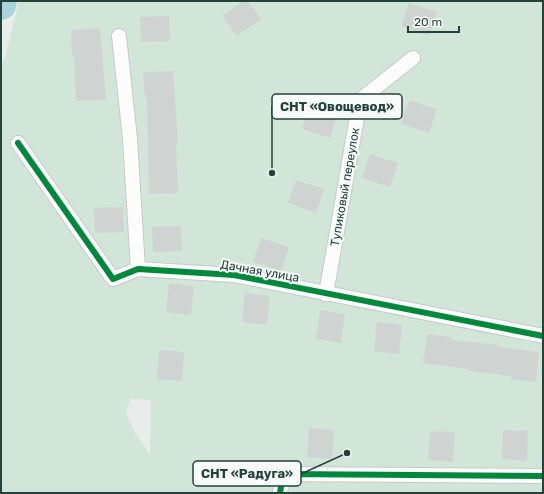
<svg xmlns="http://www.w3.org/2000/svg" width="544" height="494" font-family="Rubik,sans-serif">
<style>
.green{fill:#d1e6d8;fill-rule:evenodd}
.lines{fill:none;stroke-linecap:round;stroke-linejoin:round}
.river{stroke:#a9d4db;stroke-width:30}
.building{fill:#cfd4d2}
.street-casing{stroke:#c5cac8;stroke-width:16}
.street{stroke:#fcfcfc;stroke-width:14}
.cycleway-casing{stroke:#f7fbf9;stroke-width:8}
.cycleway{stroke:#00873e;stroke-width:6}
.labels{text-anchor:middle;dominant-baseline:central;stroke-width:4;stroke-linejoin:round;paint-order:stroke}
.street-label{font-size:12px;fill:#24423a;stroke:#f7fbf9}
.leader{fill:none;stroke:#24423a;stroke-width:1.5}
.callout-dot{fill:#24423a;stroke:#f7fbf9;stroke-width:1.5}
.callout{fill:#f7fbf9;stroke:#24423a;stroke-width:1.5}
.callout-label{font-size:13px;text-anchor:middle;font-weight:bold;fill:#24423a}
</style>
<rect width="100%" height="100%" fill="#e8edeb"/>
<!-- green -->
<path class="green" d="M19,1H543V493H1V62L5,58ZM130,399L151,400L150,455L136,434L126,413Z"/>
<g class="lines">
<!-- river -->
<path class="river" d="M1,5L2,1"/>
</g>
<!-- building -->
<g class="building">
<path d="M243,1H248L261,19L237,36L222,16Z"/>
<path d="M409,3L437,12L429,36L401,26Z"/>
<path d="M169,16L170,41L141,42L140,17Z"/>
<path d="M100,28L106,100L76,101L74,55H72L71,30Z"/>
<path d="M173,71L178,143H176L178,193L149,194L147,97H145L143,72Z"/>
<path d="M409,100L437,109L429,133L401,124Z"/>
<path d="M309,105L337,114L330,138L302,129Z"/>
<path d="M370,154L398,163L390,187L362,178Z"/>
<path d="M296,180L324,189L316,213L288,203Z"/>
<path d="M123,207L124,232L95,233L94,208Z"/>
<path d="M181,226L182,251L153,252L152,227Z"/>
<path d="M261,238L289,247L281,271L253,262Z"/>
<path d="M169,283L194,286L191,315L166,312Z"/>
<path d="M245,293L270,296L267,325L242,322Z"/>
<path d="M320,310L345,314L341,343L316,339Z"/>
<path d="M377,322L402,325L399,354L374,351Z"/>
<path d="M427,334L452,337V340L498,345V347L539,352L536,382L511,379V376L470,371V369L423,363Z"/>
<path d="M159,350L184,352L182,381L157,379Z"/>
<path d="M309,428L334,430L332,459L307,457Z"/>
<path d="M503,430L528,431L527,461L502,459Z"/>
<path d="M430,431L455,432L453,462L428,460Z"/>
</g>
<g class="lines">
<defs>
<g id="street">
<path d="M119,36L130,139L138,269"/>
<path d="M18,143L113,279L138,269L234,275L543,336"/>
<path d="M326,294L360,100L413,58"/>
<path d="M280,493L283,474L543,476"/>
</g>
</defs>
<!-- street casing -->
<use href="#street" class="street-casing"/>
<!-- street -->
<use href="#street" class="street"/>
<defs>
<g id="cycleway">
<path d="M18,143L113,279L138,269L234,275L543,336"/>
<path d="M280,493L283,474L543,476"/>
</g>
</defs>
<!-- cycleway casing -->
<use href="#cycleway" class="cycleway-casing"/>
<!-- cycleway -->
<use href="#cycleway" class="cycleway"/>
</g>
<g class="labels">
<!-- street labels -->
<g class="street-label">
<text transform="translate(345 187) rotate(-80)">Тупиковый переулок</text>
<text transform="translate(260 271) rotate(10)">Дачная улица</text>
</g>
</g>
<!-- callouts -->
<path class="leader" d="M272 173L272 106M347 453L301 474"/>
<g class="callout-dot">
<circle cx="272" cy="173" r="4"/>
<circle cx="347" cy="453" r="4"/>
</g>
<g class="callout">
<rect x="272" y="94" width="130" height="25" rx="4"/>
<rect x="193" y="461" width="108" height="25" rx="4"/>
</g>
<g class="callout-label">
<text x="337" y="111">СНТ «Овощевод»</text>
<text x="247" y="478">СНТ «Радуга»</text>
</g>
<!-- border -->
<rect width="544" height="494" fill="none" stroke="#24423a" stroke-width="4"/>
<!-- scale -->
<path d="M408 26v6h51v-6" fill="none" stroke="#24423a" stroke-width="2"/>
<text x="414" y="26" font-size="12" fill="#24423a" stroke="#f7fbf9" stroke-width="3" paint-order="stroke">20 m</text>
</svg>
